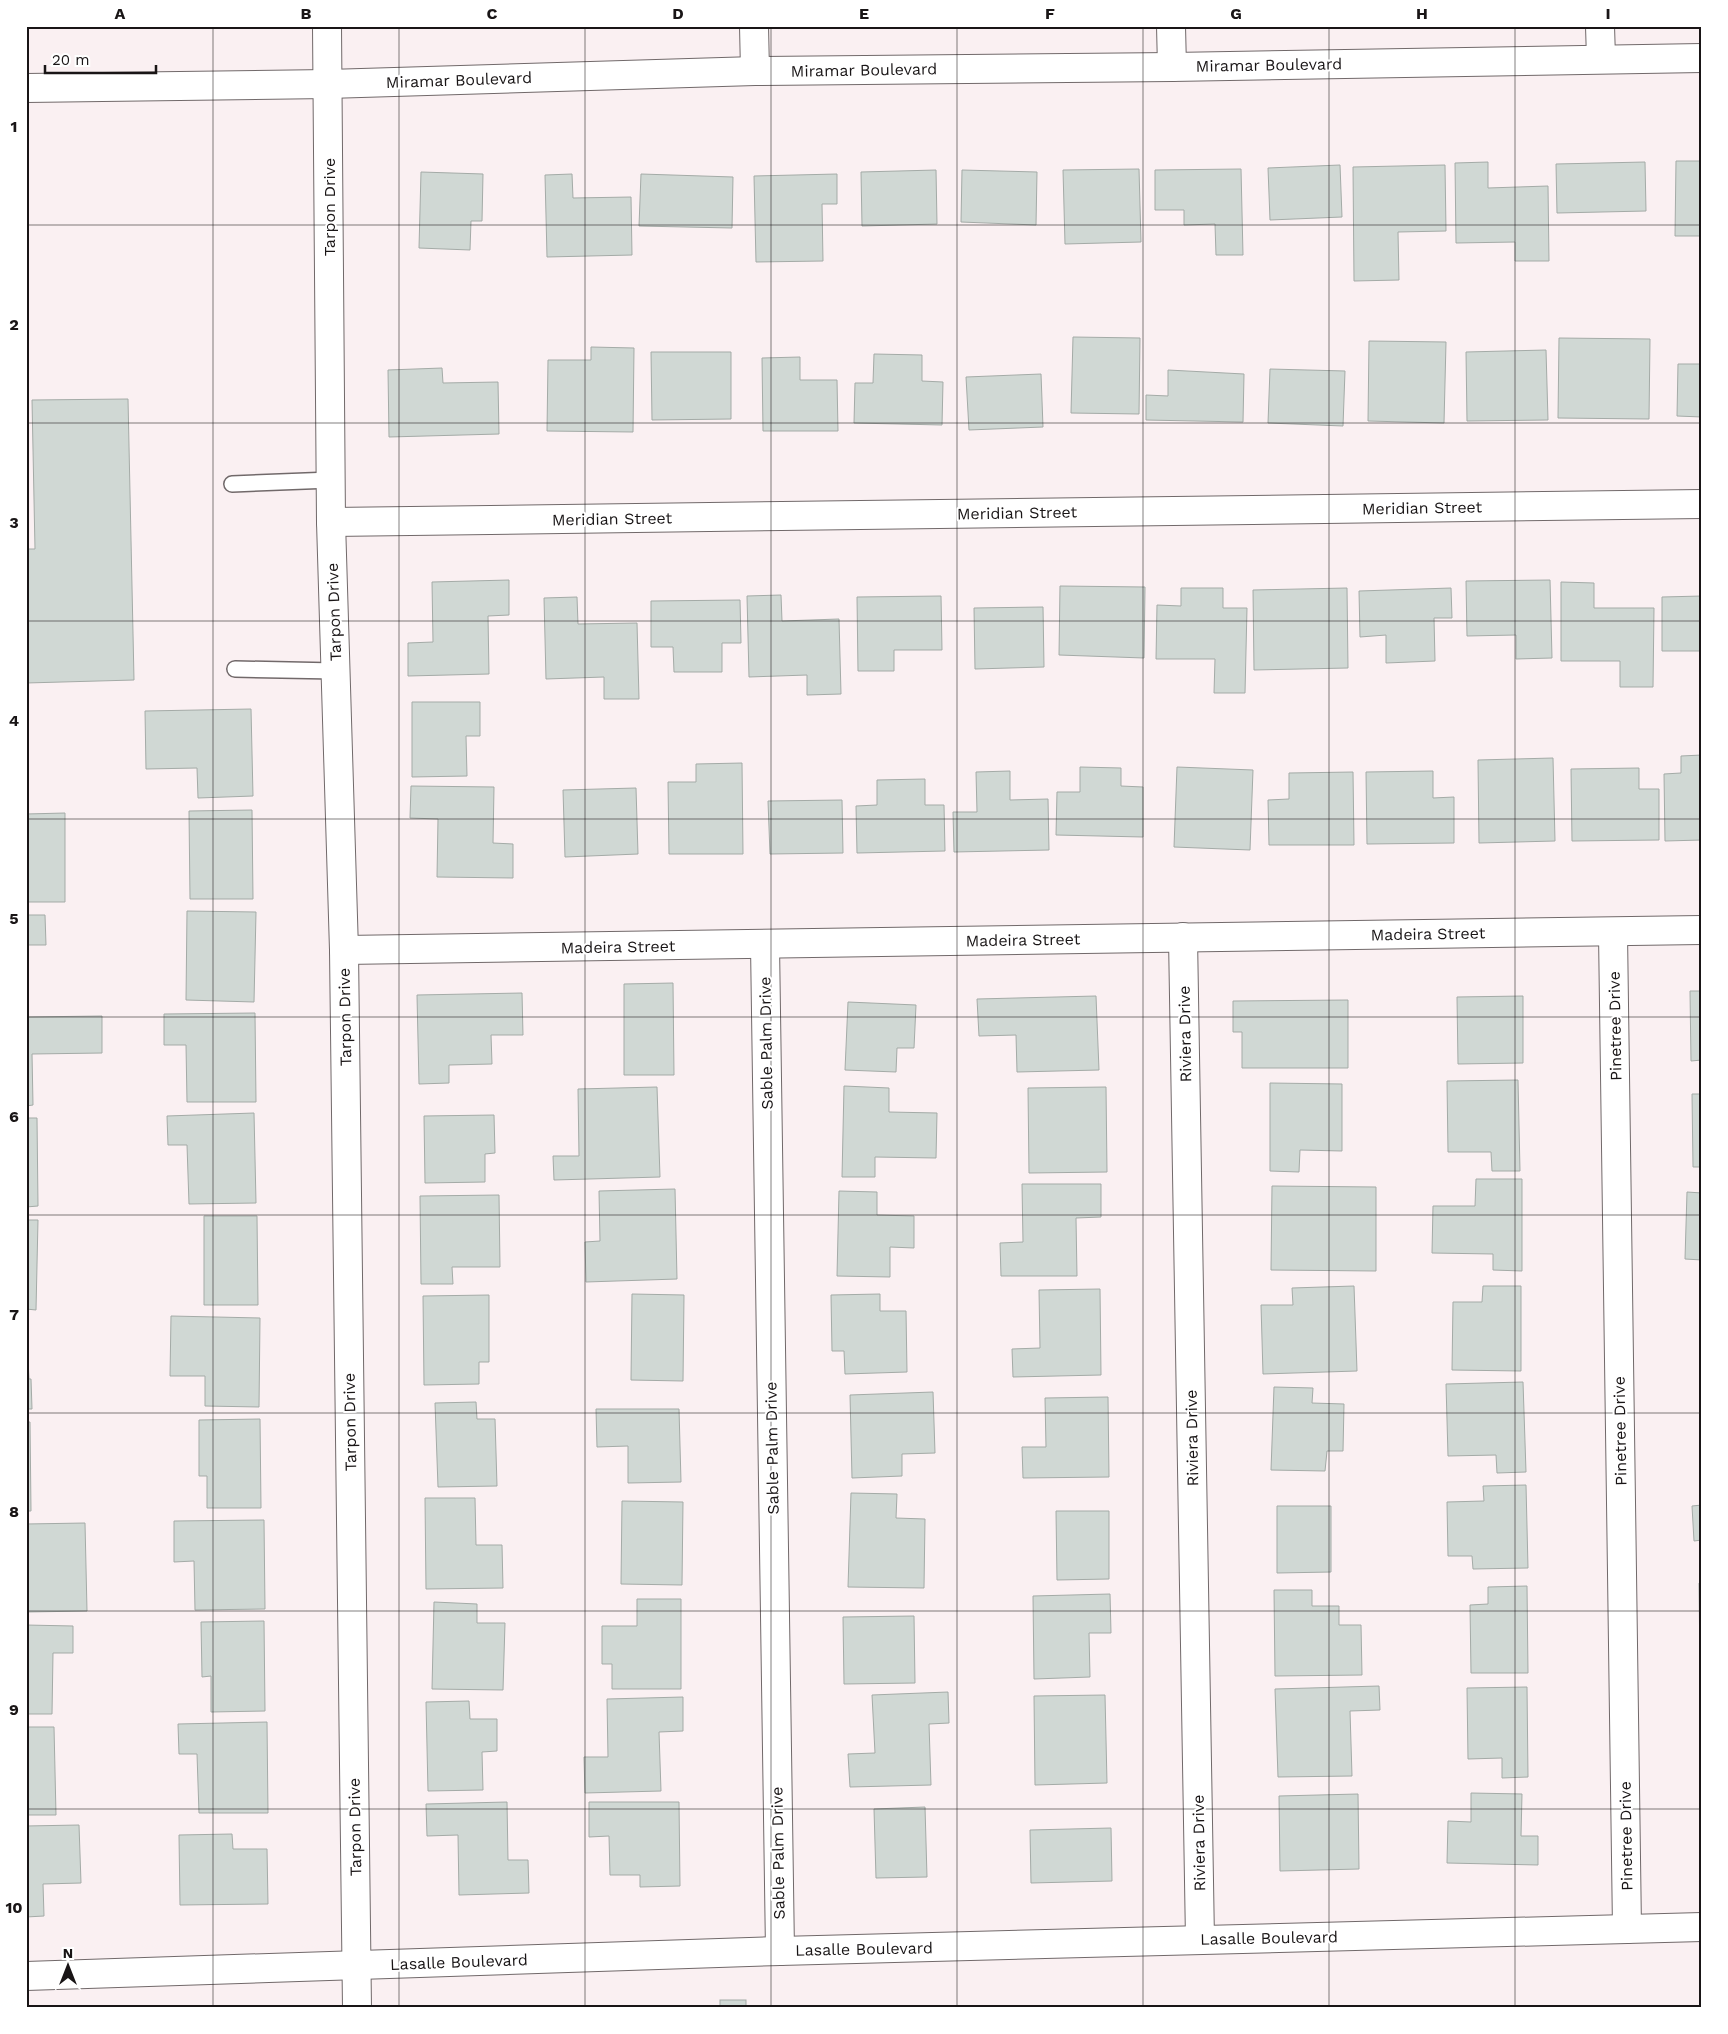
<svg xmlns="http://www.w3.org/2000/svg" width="1728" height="2034" font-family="'Work Sans',sans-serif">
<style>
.building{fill:#d0d8d4;stroke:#a4aba7}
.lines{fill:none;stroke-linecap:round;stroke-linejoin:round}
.lane-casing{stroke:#71696a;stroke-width:18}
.street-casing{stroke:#71696a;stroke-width:30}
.lane{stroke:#fff;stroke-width:15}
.street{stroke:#fff;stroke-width:28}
.grid{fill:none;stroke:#191516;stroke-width:1;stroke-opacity:0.55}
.labels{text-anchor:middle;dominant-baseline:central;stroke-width:4;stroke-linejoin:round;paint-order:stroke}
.street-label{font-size:16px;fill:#191516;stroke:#fff}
.neatline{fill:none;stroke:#191516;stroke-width:2}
.grid-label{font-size:16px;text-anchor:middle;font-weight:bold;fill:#191516}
</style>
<rect width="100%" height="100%" fill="#faf0f2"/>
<!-- building -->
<g class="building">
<path d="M1676,161H1702V236H1675Z"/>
<path d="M1488,162V188L1548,186L1549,261H1515V242L1456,243L1455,163Z"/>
<path d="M1645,162L1646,211L1557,213L1556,164Z"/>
<path d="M1340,165L1342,217L1270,220L1268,168Z"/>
<path d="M1445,165L1446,231L1398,232L1399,280L1354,281L1353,167Z"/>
<path d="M1139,169L1141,242L1065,244L1063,170Z"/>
<path d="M1241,169L1243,255H1216L1215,224L1184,225V210H1155V170Z"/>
<path d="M936,170L937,224L862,226L861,172Z"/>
<path d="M962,170L1037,172L1036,225L961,222Z"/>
<path d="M421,172L483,174L482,221H471L470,250L419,248Z"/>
<path d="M572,174L573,198L631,197L632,255L547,257L545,175Z"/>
<path d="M641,174L733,177L732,228L639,226Z"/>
<path d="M837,174V204H822L823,261L756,262L754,176Z"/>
<path d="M1073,337L1140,338L1139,414L1071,413Z"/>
<path d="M1559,338L1650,339L1649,419L1558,418Z"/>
<path d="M1369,341L1446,342L1444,423L1368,421Z"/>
<path d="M591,347L634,348L633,432L547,431L548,360H591Z"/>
<path d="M1546,350L1548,420L1467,421L1466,352Z"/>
<path d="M651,352H731V419L652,420Z"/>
<path d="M874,354L922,355V381L943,382L942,425L854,423L855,383H873Z"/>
<path d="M800,357V380H837L838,431H763L762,358Z"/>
<path d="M1678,364H1702V417L1677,416Z"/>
<path d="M442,368L443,383L498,382L499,434L389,437L388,370Z"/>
<path d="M1270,369L1345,371L1343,426L1268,423Z"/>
<path d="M1168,370L1244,374L1243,422L1146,420V395L1168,396Z"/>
<path d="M1041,374L1043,427L969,430L966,377Z"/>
<path d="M128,399L134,680L26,683V549H35L32,400Z"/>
<path d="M509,580V615L488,616L489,674L408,676V643L433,642L432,582Z"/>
<path d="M1550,580L1552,658L1516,659V635L1467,636L1466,581Z"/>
<path d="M1561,582L1594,583V608H1654L1653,687H1620V661H1561Z"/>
<path d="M1060,586L1145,587L1144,658L1059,655Z"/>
<path d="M1181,588H1223V608H1247L1245,693H1214L1215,659H1156L1157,605L1181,606Z"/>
<path d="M1347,588L1348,668L1254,670L1253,590Z"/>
<path d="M1451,588L1452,618H1434L1435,661L1386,663V635L1360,637L1359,591Z"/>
<path d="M781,595L782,621L839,619L841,694L807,695V675L749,677L747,596Z"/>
<path d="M941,596L942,650H894V671H858L857,597Z"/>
<path d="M1702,596V651H1662V597Z"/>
<path d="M577,597L578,624L637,623L639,699H604V677L546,679L544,598Z"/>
<path d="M740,600L741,643H722V672H674L673,647H651V601Z"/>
<path d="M1043,607L1044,667L975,669L974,608Z"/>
<path d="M412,702H480V736H466L467,776L412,777Z"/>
<path d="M251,709L253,796L198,798L197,768L146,769L145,711Z"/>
<path d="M1702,755V840L1665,841L1664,774L1681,773V756Z"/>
<path d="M1553,758L1555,841L1479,843L1478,760Z"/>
<path d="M742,763L743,854H669L668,782H696V764Z"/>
<path d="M1080,767L1121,768V786L1143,787V837L1056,835L1057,792H1080Z"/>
<path d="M1177,767L1253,770L1250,850L1174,847Z"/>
<path d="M1639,768V789H1659V840L1572,841L1571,769Z"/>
<path d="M1010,771V800L1048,799L1049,850L954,852L953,812H977L976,772Z"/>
<path d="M1433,771V798L1454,797V843L1367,844L1366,772Z"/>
<path d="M1353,772L1354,845H1269L1268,800L1289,799V773Z"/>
<path d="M925,779V805H944L945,851L857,853L856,806L877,805V780Z"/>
<path d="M411,786L494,787L493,843L513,844V878L437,877L438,819L410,818Z"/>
<path d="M636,788L638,854L565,857L563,790Z"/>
<path d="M842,800L843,853L770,854L768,801Z"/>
<path d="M252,810L253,899H190L189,811Z"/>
<path d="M65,813V902H26V814Z"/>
<path d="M187,911L256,912L254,1002L186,1000Z"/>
<path d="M26,915H45L46,945H28V1004H26Z"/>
<path d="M673,983L674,1075H624V984Z"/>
<path d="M1690,991H1702V1060L1691,1061Z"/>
<path d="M522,993L523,1035H491L492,1064L449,1065V1083L419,1084L417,995Z"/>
<path d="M1096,996L1099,1070L1017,1072L1016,1035L979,1036L977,999Z"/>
<path d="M1523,996V1063L1458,1064L1457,997Z"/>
<path d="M1348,1000V1068H1242V1032H1233V1001Z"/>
<path d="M848,1002L916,1005L914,1048H897L896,1072L845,1070Z"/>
<path d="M255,1013L256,1102H187L186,1045H164V1014Z"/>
<path d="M102,1016V1053L32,1054L33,1105L26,1106V1017Z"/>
<path d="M1518,1080L1520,1171H1492L1491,1152H1448L1447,1081Z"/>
<path d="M1270,1083L1342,1084V1151L1300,1150L1299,1172L1270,1171Z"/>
<path d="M844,1086L889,1088V1112L937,1113L936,1158L875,1157V1177H842Z"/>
<path d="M657,1087L660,1177L554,1180L553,1156H579L578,1089Z"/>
<path d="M1106,1087L1107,1172L1029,1173L1028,1088Z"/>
<path d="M1692,1094H1702V1167H1693Z"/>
<path d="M254,1113L256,1203L189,1204L187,1145H168L167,1116Z"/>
<path d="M494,1115L495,1153L485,1154V1182L425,1183L424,1116Z"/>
<path d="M26,1118H37L38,1206L26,1207Z"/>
<path d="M1476,1179H1522V1271L1493,1270V1254L1432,1253L1433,1206H1475Z"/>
<path d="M1022,1184H1101V1217L1076,1218L1077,1276H1001L1000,1243L1023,1242Z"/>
<path d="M1272,1186L1376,1187V1271L1271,1270Z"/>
<path d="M675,1189L677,1279L586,1282L585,1242L600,1241L599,1191Z"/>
<path d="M839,1191L877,1192V1215L914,1216V1248L890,1247V1277L837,1276Z"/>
<path d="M1687,1192L1702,1193V1260L1685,1259Z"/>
<path d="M499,1195L500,1267H452L453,1284H421L420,1196Z"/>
<path d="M204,1216H257L258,1305H204Z"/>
<path d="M26,1220H38L36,1310L26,1309Z"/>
<path d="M1354,1286L1357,1371L1263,1374L1261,1305H1293L1292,1288Z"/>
<path d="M1483,1286H1521V1371L1452,1370L1453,1302H1482Z"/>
<path d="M1100,1289L1101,1375L1013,1377L1012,1349L1040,1348L1039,1290Z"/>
<path d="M632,1294L684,1295L683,1381L631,1380Z"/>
<path d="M880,1294V1311H906L907,1372L845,1374L844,1351H832L831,1295Z"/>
<path d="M489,1295V1362H479V1384L424,1385L423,1296Z"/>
<path d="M171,1316L260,1318L259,1407L205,1406V1376H170Z"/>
<path d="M26,1321L29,1379H31L32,1409H26Z"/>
<path d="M1523,1382L1526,1472L1497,1473L1496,1455L1448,1456L1446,1384Z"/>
<path d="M1274,1387L1313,1388L1312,1403L1344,1404L1343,1451H1327L1325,1471L1271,1470Z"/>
<path d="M933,1392L935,1453L902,1454V1476L852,1478L850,1395Z"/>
<path d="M1108,1397L1109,1477L1023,1478L1022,1447H1046L1045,1398Z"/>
<path d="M476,1402L477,1419H495L497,1486L438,1487L435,1403Z"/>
<path d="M596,1409H679L681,1482L628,1483V1446L597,1447Z"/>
<path d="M260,1419L261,1508H207V1476H199V1420Z"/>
<path d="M26,1422H30L31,1511H26Z"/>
<path d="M1526,1485L1528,1568L1473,1569L1472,1556H1448L1447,1502L1484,1501L1483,1486Z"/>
<path d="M851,1493L897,1494L896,1518L925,1519L924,1588L848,1587Z"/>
<path d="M425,1498H475L476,1545H502L503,1588L426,1589Z"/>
<path d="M622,1501L683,1502L682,1585L621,1584Z"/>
<path d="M1702,1505V1540L1694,1541L1692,1506Z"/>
<path d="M1277,1506H1331V1572L1277,1573Z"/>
<path d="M1056,1511H1109V1579L1057,1580Z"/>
<path d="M264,1520L265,1609L195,1610L194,1561L174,1562V1521Z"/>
<path d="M85,1523L87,1611L26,1612V1524Z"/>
<path d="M1699,1583H1702V1668H1700Z"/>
<path d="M1527,1586L1528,1673H1471L1470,1605L1488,1604V1587Z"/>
<path d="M1274,1590H1312V1606H1339V1625H1361L1362,1675L1275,1676Z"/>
<path d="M1110,1594L1111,1633H1089L1090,1677L1034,1679L1033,1596Z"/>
<path d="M637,1599H681V1689H612V1664H602V1626H637Z"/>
<path d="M434,1602L477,1604V1623H505L503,1690L432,1689Z"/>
<path d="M914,1616L915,1683L844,1684L843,1617Z"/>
<path d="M264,1621L265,1711L211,1712V1676L202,1677L201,1622Z"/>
<path d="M26,1625L73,1626V1653H53L52,1714H26Z"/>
<path d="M1379,1686L1380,1710L1350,1711L1352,1776L1278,1777L1275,1689Z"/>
<path d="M1527,1687L1528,1777L1502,1778V1758L1468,1759L1467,1688Z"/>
<path d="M948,1692L949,1723L929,1724L931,1785L850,1787L848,1754L875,1753L872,1695Z"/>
<path d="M1105,1695L1107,1783L1035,1785L1034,1696Z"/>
<path d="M683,1697V1731L659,1732L661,1791L585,1793L584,1757H608L607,1699Z"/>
<path d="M469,1701L470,1719H497V1751L482,1752L483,1790L428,1791L426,1702Z"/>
<path d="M267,1722L268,1813H199L197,1754H179L178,1724Z"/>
<path d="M26,1727H54L56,1815H26Z"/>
<path d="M1471,1793L1522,1794L1521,1836H1538V1865L1447,1863L1448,1821L1471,1822Z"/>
<path d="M1358,1794L1359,1869L1280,1871L1279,1796Z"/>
<path d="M507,1802L508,1860H528L529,1893L459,1895L458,1835L427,1836L426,1804Z"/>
<path d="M589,1802H679L680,1886L640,1887V1875H610L609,1836L589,1837Z"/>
<path d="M925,1807L927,1877L876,1878L874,1809Z"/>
<path d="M79,1825L81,1883L43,1884L44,1916L26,1917V1826Z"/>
<path d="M1111,1828L1112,1881L1031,1883L1030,1830Z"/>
<path d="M232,1834L233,1849H267L268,1904L180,1905L179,1835Z"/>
<rect x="720" y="2000" width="26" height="8"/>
</g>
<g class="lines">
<defs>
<g id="lane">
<path d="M232,484L331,480"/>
<path d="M235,669L336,671"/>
</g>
<g id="street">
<path d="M327,26L331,522L344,950L357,2008"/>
<path d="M754,26L755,71"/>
<path d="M1171,26L1172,67"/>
<path d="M1600,26L1601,58"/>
<path d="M26,88L328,84L755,71L1172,67L1702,58"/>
<path d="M331,522L1702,504"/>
<path d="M1613,933L1627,1929"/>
<path d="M1183,937L1200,1940"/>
<path d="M765,945L780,1951"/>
<path d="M344,950L1702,930"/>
<path d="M26,1976L780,1951L1702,1927"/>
</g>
</defs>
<!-- lane casing -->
<use href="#lane" class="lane-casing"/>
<!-- street casing -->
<use href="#street" class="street-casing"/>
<!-- lane -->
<use href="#lane" class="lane"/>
<!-- street -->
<use href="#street" class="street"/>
</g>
<!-- grid -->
<path class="grid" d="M213,26V2008M399,26V2008M585,26V2008M771,26V2008M957,26V2008M1143,26V2008M1329,26V2008M1515,26V2008M26,225H1702M26,423H1702M26,621H1702M26,819H1702M26,1017H1702M26,1215H1702M26,1413H1702M26,1611H1702M26,1809H1702"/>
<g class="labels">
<!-- street labels -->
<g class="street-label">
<text transform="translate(1269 65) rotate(-1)">Miramar Boulevard</text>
<text transform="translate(864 70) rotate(-1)">Miramar Boulevard</text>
<text transform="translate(459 80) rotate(-2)">Miramar Boulevard</text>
<text transform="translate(329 207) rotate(-90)">Tarpon Drive</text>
<text transform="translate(1422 508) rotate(-1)">Meridian Street</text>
<text transform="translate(1017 513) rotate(-1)">Meridian Street</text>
<text transform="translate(612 519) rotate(-1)">Meridian Street</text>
<text transform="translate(334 612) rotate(-92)">Tarpon Drive</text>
<text transform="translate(1428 934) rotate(-1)">Madeira Street</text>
<text transform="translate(1023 940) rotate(-1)">Madeira Street</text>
<text transform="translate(618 947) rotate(-1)">Madeira Street</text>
<text transform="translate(345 1017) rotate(-91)">Tarpon Drive</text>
<text transform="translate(1615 1026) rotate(-91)">Pinetree Drive</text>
<text transform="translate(1185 1034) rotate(-91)">Riviera Drive</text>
<text transform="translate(766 1043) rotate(-91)">Sable Palm Drive</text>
<text transform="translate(350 1422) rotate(-91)">Tarpon Drive</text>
<text transform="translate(1620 1431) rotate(-91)">Pinetree Drive</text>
<text transform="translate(1192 1438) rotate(-91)">Riviera Drive</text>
<text transform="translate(772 1448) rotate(-91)">Sable Palm Drive</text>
<text transform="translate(355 1827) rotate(-91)">Tarpon Drive</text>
<text transform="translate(1626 1836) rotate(-91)">Pinetree Drive</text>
<text transform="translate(1199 1843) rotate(-91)">Riviera Drive</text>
<text transform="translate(778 1853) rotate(-91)">Sable Palm Drive</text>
<text transform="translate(1269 1938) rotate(-1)">Lasalle Boulevard</text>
<text transform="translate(864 1949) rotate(-1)">Lasalle Boulevard</text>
<text transform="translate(459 1962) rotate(-2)">Lasalle Boulevard</text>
</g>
</g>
<!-- border -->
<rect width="1728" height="2034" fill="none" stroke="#ffffff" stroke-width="55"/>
<!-- north arrow -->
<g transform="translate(68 1966)" stroke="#ffffff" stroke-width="4" paint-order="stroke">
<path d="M0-4L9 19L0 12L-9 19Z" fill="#191516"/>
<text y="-8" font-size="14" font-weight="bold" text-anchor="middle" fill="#191516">N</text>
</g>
<!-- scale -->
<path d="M45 65v8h111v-8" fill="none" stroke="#191516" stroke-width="2.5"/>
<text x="52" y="65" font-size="15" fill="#191516" stroke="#ffffff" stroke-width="4" paint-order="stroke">20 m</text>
<rect x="28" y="28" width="1672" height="1978" class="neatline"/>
<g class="grid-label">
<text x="120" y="19">A</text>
<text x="306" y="19">B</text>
<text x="492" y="19">C</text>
<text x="678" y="19">D</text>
<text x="864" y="19">E</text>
<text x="1050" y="19">F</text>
<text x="1236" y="19">G</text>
<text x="1422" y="19">H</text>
<text x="1608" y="19">I</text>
<text x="14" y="132">1</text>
<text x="14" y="330">2</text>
<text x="14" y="528">3</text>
<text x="14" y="726">4</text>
<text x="14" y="924">5</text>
<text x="14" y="1122">6</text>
<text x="14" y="1320">7</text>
<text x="14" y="1517">8</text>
<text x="14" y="1715">9</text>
<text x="14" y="1913">10</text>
</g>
</svg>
